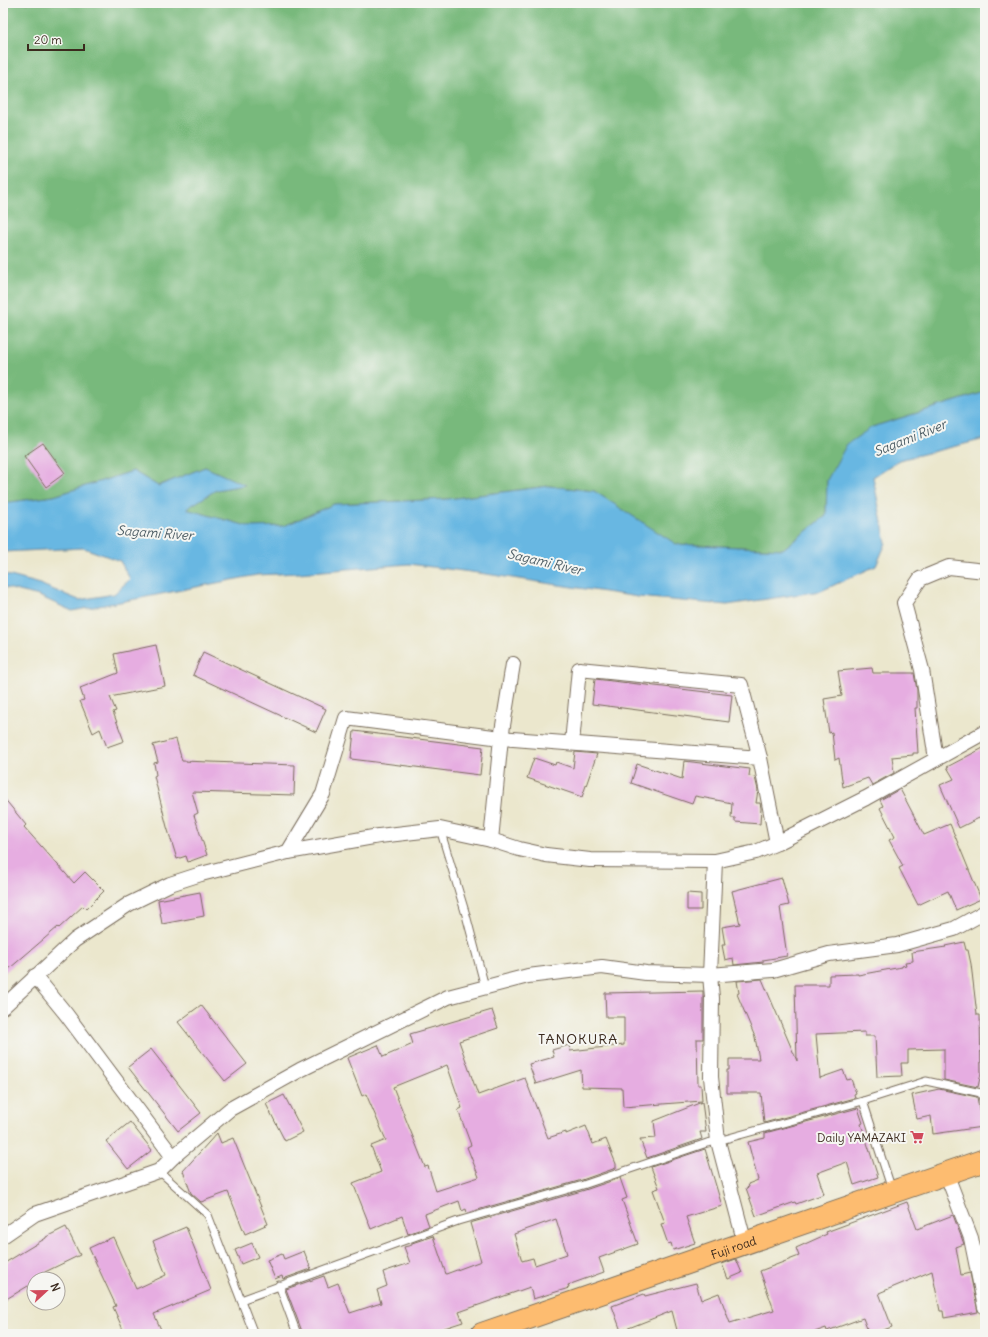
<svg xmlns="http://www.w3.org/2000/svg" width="988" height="1337" font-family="Delius,sans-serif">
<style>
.forest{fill:#78b97b;stroke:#5a724c}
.water{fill:#68b7e2;stroke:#527080}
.building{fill:#e6ade1;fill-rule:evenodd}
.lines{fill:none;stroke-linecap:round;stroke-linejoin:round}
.lane-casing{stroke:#796c5b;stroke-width:9}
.street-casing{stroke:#796c5b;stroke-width:16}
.highway-casing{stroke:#796c5b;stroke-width:24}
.lane{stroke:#fff;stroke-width:7}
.street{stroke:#fff;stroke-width:14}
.highway{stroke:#fdbc6f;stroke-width:22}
.labels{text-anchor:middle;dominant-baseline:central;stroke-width:4;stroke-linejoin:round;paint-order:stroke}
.poi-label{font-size:12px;fill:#3b2a1e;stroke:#f6f6f2;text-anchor:end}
.street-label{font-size:12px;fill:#3b2a1e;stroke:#f6f6f2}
.water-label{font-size:13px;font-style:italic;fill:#4b5b63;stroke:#f6f6f2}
.quarter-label{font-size:14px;letter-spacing:1px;fill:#3b2a1e;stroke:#f6f6f2}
</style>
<rect width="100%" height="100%" fill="#f6f6f2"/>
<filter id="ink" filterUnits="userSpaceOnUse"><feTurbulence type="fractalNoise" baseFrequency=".025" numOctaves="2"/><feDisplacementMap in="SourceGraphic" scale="8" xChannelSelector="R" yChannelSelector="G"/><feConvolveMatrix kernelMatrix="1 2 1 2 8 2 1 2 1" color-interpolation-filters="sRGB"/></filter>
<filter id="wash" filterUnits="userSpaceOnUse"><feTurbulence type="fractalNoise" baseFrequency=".012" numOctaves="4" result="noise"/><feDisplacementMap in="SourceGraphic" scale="16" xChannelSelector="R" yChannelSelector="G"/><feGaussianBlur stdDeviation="0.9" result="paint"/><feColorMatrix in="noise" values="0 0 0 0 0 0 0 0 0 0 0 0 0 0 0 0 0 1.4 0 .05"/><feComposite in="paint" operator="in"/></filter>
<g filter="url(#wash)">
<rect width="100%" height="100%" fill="#ebe7cd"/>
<!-- forest -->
<path class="forest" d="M3,3H985V392L872,427L827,480L826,516L783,549L675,544L594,491L549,486L448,499L334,504L284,526L251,527L185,509L216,490L244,485L205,467L158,486L133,471L54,496L3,503Z"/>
<!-- water -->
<path class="water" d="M985,392V439L899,460L873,477L886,543L876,566L821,591L727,605L638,597L486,574L409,564L298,573L257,575L141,598L72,611L39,596L3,587V574L37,583L79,600L114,594L130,579L120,561L84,548L3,552V503L54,496L133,471L158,486L205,467L245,485L216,490L186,509L251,527L284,526L334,504L448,499L549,486L594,491L676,544L783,549L826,516L827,480L847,444L872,427Z"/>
<g id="blocks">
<!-- building -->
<g class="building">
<path d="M43,443L65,473L46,487L24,456Z"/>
<path d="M156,645L165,686L110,697L116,711L113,712L124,741L107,747L100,729L93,733L80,701L84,700L80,688L118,673L114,654Z"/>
<path d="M203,652L326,709L316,732L193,675Z"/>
<path d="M872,668L873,673H914L917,690V708H915L918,753H913V755L892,757L894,773L872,785L868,778L843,787L839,758L835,760L832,732L829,733L824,699L842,696L838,671Z"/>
<path d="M595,679L732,695L729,722L592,704Z"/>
<path d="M354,731L483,747L480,775L351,759Z"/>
<path d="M176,739L182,761L295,765L294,795L192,792L198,813L194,815L207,855L188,862L186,856L177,859L167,827L154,776L156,775L154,763L158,762L153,745Z"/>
<path d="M985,747V815L959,828L940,785L954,779L947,767Z"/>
<path d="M575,752L597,754L582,797L527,778L534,758L555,765L556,762L573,768Z"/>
<path d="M684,761L750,769L749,776L755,777L758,790L756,803H760L761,808L760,824L735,822V818H731L732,803L695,796L692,804L631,783L637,764L682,779Z"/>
<path d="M900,789L924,835L950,824L981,899L956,910L948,891L918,905L899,868L903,866L889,840L895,837L880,808L883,806L880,800Z"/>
<path d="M3,797L26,825L24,827L74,883L85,872L104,891L86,909L83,906L59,928L58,927L3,974Z"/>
<path d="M782,878L789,905L780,907L787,956L763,960V962L734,965L733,958L725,960L722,945H725L722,927L740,924L732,891Z"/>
<path d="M200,892L204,916L162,924L158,900Z"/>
<path d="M687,893L701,894V910H687Z"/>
<path d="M964,942L966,950H968L971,964L977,1015H980L981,1073L978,1087L944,1080V1049L908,1050V1063H901L902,1076L877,1077L875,1036H865V1032L816,1034L820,1078L843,1070L847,1080L851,1079L856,1093L854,1094L855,1098L764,1123L761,1093H727V1070H729V1059H759L755,1037L737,994L739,993L737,981L762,979L797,1061L795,985H829V975L858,974V975L902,967V966L906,965L905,962L913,961L912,952L946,947L945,946Z"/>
<path d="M703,991V1039H697L698,1085H701L702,1101L623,1107L622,1088L582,1087L581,1070L536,1084L529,1064L554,1057L552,1050L569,1045L570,1051L624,1045V1017H606L605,993Z"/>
<path d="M201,1005L247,1064L225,1081L178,1022Z"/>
<path d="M492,1010L498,1028L459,1041L478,1095L525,1078L548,1138L566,1132V1134L586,1126L593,1144L606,1139L616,1164V1168L582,1180L467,1213L466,1209L462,1211L459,1201L425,1214L429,1226L408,1234L402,1216L371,1229L353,1183L381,1172L371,1146L386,1140L366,1094L362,1096L347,1058L378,1045L383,1057L413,1044L410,1034ZM447,1065L462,1108L458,1110L471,1145L467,1147L479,1177L436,1191L428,1166L425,1167L393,1087Z"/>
<path d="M151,1049L201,1113L178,1131L128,1067Z"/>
<path d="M939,1089L977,1097L982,1127L933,1134L931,1116L917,1119L912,1095Z"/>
<path d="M284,1095L303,1132L285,1141L266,1104Z"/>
<path d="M702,1102L706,1132H700L702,1139L647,1158L640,1139L656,1138L654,1121Z"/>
<path d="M858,1108L863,1123L861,1124L878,1177L854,1185L847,1162L817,1173L824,1194L796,1204L795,1202L756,1216L746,1188L749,1187L748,1184L758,1180L748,1142L765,1138V1133Z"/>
<path d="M130,1122L152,1150L128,1169L106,1141Z"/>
<path d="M217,1133L221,1143L233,1138L268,1224L245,1234L228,1192L201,1202L191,1193L183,1171Z"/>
<path d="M705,1149L722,1206L686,1217L695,1243L673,1250L671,1243L668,1244L661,1224L665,1223L653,1190L659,1188L651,1167Z"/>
<path d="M620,1178L627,1198L622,1200L638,1244L599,1258L604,1272L568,1285L569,1288L533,1299L530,1287L459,1312L463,1322L426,1334H303L286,1289L324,1276L328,1287L338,1283L350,1313L381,1303L377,1290L387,1286L383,1272L410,1263L404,1247L412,1245V1243L433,1236L446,1274L481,1261L470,1223L585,1190ZM556,1219L567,1254L535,1265L533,1258L522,1261L514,1234Z"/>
<path d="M907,1202L917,1229L953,1215L964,1244L956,1247L961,1275L970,1273L978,1312L944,1318L943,1311H940L932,1271L879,1293L892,1327L872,1334H869L863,1318L827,1331L826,1328L809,1334H678L672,1311L621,1331L612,1306L644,1294L645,1296L696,1283L701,1300L719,1293L730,1323L774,1310L760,1271L799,1256L796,1248L827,1234L826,1232Z"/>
<path d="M66,1227L80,1255L45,1272L48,1276L42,1279H34V1284L29,1287L28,1286L3,1301V1264L46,1238V1237Z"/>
<path d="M186,1227L211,1290L154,1314L163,1334H125L113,1307L116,1306L89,1248L113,1237L136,1289L166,1275L153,1241Z"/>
<path d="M252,1243L258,1257L241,1264L235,1250Z"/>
<path d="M304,1251L311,1269L283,1279L282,1276L275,1279L267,1260L282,1254L284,1259Z"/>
<path d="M736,1259L742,1273L728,1279L722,1264Z"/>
</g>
</g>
</g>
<g filter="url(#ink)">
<use href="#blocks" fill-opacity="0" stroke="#796c5b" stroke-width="1"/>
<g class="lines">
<defs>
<g id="lane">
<path d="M440,829L466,915L485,987"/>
<path d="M981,1093L985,1106"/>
<path d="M863,1101L892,1190"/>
<path d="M159,1171L208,1215L254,1334"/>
<path d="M279,1285L297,1334"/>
<path d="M241,1300L458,1221L583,1185L707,1143L718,1141L863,1101L926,1081L981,1093L985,1090"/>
</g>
<g id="street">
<path d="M572,743L579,669L741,685L760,758"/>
<path d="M936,759L922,670L904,603L920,579L949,567L985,571"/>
<path d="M491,840L501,738L513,664"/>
<path d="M288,852L323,794L346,718L501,738L760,758L777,843"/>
<path d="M715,861L710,975L712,998L711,1077L718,1141L745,1244"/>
<path d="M35,976L66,1014L173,1157"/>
<path d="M3,1007L75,940L129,904L170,884L201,874L288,852L379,836L440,829L491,840L519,849L546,855L590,860L715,861L756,852L777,843L866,798L985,732"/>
<path d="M946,1173L971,1238L985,1307"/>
<path d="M3,1236L35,1214L159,1171L173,1157L230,1109L300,1070L448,997L528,976L602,967L646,973L710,975L773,970L829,954L897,945L954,929L985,912"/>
</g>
<g id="highway">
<path id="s1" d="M482,1334L985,1160"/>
</g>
</defs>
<!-- lane casing -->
<use href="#lane" class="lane-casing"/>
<!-- street casing -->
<use href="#street" class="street-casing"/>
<!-- highway casing -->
<use href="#highway" class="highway-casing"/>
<!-- lane -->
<use href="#lane" class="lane"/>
<!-- street -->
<use href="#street" class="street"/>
<!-- highway -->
<use href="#highway" class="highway"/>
</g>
</g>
<!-- icons -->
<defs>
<symbol id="supermarket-bare" viewBox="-9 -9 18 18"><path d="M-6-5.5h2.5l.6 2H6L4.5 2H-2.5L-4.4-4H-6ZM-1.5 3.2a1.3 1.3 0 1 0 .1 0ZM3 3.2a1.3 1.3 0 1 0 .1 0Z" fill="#d1495b" stroke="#f6f6f2" stroke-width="2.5" paint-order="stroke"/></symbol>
</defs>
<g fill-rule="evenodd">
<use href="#supermarket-bare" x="907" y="1127" width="20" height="20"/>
</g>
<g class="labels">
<!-- poi labels -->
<g class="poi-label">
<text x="906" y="1137">Daily YAMAZAKI</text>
</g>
<!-- street labels -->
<g class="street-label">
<text stroke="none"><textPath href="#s1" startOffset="266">Fuji road</textPath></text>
</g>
<!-- water labels -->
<g class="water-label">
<text transform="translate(910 438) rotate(-22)">Sagami River</text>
<text transform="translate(155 533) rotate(4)">Sagami River</text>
<text transform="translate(545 562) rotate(13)">Sagami River</text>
</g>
<!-- quarter labels -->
<g class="quarter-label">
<text x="578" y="1039">TANOKURA</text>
</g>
</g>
<!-- margin -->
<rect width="988" height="1337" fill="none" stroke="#f6f6f2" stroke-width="16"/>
<!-- north arrow -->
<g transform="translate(46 1291) rotate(68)"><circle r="19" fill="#f6f6f2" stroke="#aba49d"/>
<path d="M0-3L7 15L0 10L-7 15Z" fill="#d1495b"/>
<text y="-6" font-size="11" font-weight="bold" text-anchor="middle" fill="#3b2a1e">N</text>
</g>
<!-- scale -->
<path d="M28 44v6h56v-6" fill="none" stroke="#3b2a1e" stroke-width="2"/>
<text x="34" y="44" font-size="12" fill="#3b2a1e" stroke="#f6f6f2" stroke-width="3" paint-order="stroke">20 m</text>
</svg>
